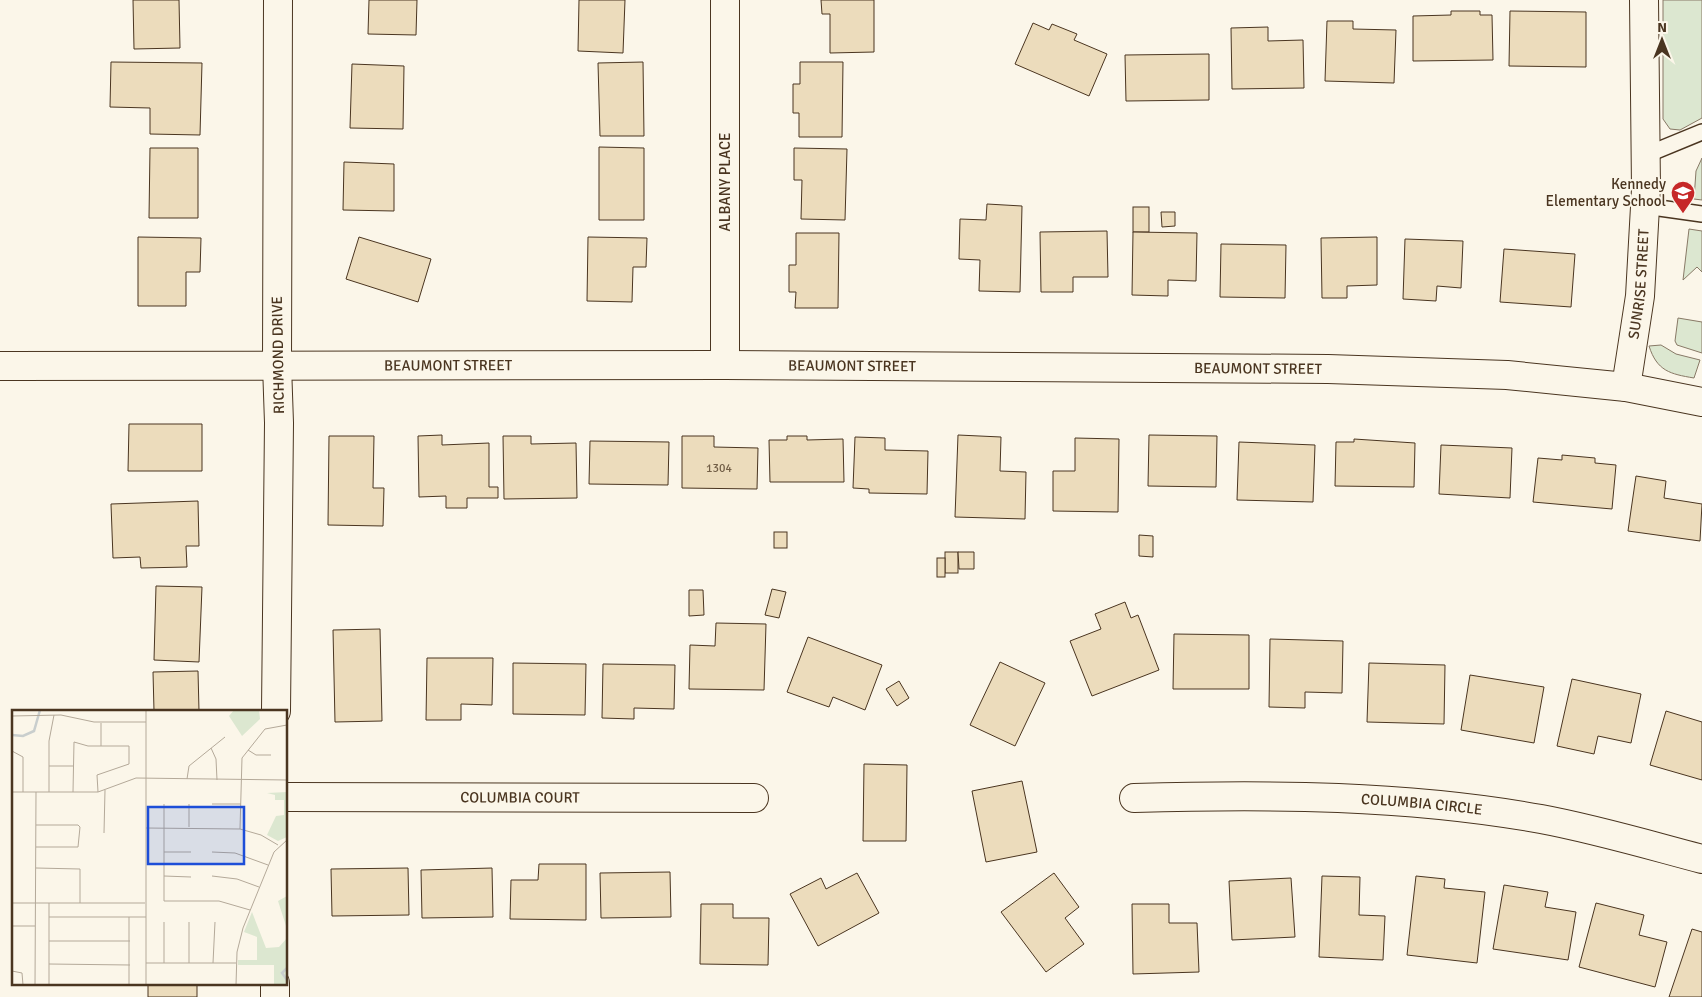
<svg xmlns="http://www.w3.org/2000/svg" width="1702" height="997" font-family="Signika,sans-serif">
<style>
.green{fill:#dce7d0;stroke:#887966}
.building{fill:#ecdcbc;stroke:#4a3520}
.lines{fill:none;stroke-linecap:round;stroke-linejoin:round}
.lane-casing{stroke:#4a3520;stroke-width:18}
.street-casing{stroke:#4a3520;stroke-width:30}
.lane{stroke:#fbf6e9;stroke-width:15}
.street{stroke:#fbf6e9;stroke-width:28}
.labels{text-anchor:middle;dominant-baseline:central;stroke-width:4;stroke-linejoin:round;paint-order:stroke}
.number-label{font-size:12px;fill:#725f47}
.street-label{font-size:15px;fill:#4a3520;stroke:#fbf6e9}
.poi-label{font-size:15px;fill:#4a3520;stroke:#fbf6e9;text-anchor:end}
.inset-river{fill:none;stroke:#c9cecd;stroke-width:2.5}
.inset-road{fill:none;stroke:#b4a999;stroke-width:1}
.view{fill:#1d4ed8;fill-opacity:0.15;stroke:#1d4ed8;stroke-width:2.5}
.inset-edge{fill:none;stroke:#4a3520;stroke-width:2.5}
</style>
<rect width="100%" height="100%" fill="#fbf6e9"/>
<!-- green -->
<g class="green">
<path d="M1663,0H1702V118L1680,130L1670,129L1663,119Z"/>
<path d="M1702,158V200L1694,199L1696,171Z"/>
<path d="M1689,229L1702,231V272L1697,267L1683,280Z"/>
<path d="M1678,318L1702,322V353L1677,345L1675,341Z"/>
<path d="M1661,345L1676,354L1700,360L1694,378C1670,374 1657,371 1649,346Z"/>
</g>
<!-- building -->
<g class="building">
<path d="M133,0H179L180,48L134,49Z"/>
<path d="M369,0H417L416,35L368,34Z"/>
<path d="M579,0H625L623,53L578,51Z"/>
<path d="M821,0H874V52L830,53V14H822Z"/>
<path d="M1451,11H1480V15H1492L1493,60L1413,61V16L1451,15Z"/>
<path d="M1510,11L1586,12V67L1509,66Z"/>
<path d="M1327,21H1353V29L1396,30L1394,83L1325,81Z"/>
<path d="M1033,23L1049,30L1052,24L1077,34L1074,40L1107,54L1089,96L1015,64Z"/>
<path d="M1268,27V41L1303,40L1304,88L1232,89L1231,28Z"/>
<path d="M1209,54V100L1126,101L1125,55Z"/>
<path d="M111,62L202,63L200,135L150,134V108L110,107Z"/>
<path d="M643,62L644,136H600L598,63Z"/>
<path d="M800,62H843L842,137H799V113H793V84H800Z"/>
<path d="M352,64L404,66L403,129L350,128Z"/>
<path d="M599,147L644,148V220H599Z"/>
<path d="M150,148H198V218H149Z"/>
<path d="M794,148L847,149L845,220L801,219L802,180H794Z"/>
<path d="M344,162L394,164V211L343,210Z"/>
<path d="M987,204L1022,206L1020,292L979,291L980,260L959,259L960,219L986,220Z"/>
<rect x="1133" y="207" width="16" height="25"/>
<path d="M1161,212H1175V226L1162,227Z"/>
<path d="M1107,231L1108,277H1073V292H1041L1040,232Z"/>
<path d="M1133,232L1197,233L1196,281L1168,280V296L1132,295Z"/>
<path d="M796,233H839L838,308H795L796,292H789V265H796Z"/>
<path d="M138,237L201,238L200,272H186V306H138Z"/>
<path d="M359,237L431,259L418,302L346,279Z"/>
<path d="M588,237L647,238L646,267H633L632,302L587,301Z"/>
<path d="M1377,237V285L1347,286V298H1322L1321,238Z"/>
<path d="M1405,239L1463,241L1461,288L1437,286L1436,301L1403,299Z"/>
<path d="M1221,244L1286,245L1285,298L1220,297Z"/>
<path d="M1504,249L1575,254L1571,307L1500,302Z"/>
<path d="M129,424H202V471H128Z"/>
<path d="M442,435V445L489,443V487H498V498H467V508H446V496L419,497L418,436Z"/>
<path d="M958,435L1001,437L1000,471L1026,472L1025,519L955,517Z"/>
<path d="M1149,435L1217,436L1216,487L1148,486Z"/>
<path d="M329,436H374L373,488H384L383,526L328,525Z"/>
<path d="M503,436H531V444L576,443L577,498L504,499Z"/>
<path d="M682,436H714V447L758,448L757,489L682,488Z"/>
<path d="M787,436H807V440L843,439L844,482H770L769,440H787Z"/>
<path d="M855,437L885,438V450L928,451L927,494L869,493V489L853,488Z"/>
<path d="M1075,438L1119,439L1118,512L1053,511V471H1075Z"/>
<path d="M1354,439L1415,443L1414,487L1335,486L1336,442H1354Z"/>
<path d="M590,441L669,442L668,485L589,484Z"/>
<path d="M1239,442L1315,445L1313,502L1237,500Z"/>
<path d="M1441,445L1512,448L1510,498L1439,494Z"/>
<path d="M1562,455L1595,458V463L1616,465L1612,509L1533,502L1538,458L1562,460Z"/>
<path d="M1636,476L1666,481L1664,498L1702,504L1700,541L1628,531Z"/>
<path d="M198,501L199,546H186L187,567L141,568L140,557L113,558L111,504Z"/>
<rect x="774" y="532" width="13" height="16"/>
<path d="M1139,535L1153,536V557L1139,556Z"/>
<rect x="945" y="552" width="13" height="21"/>
<path d="M958,552H974V569H959Z"/>
<rect x="937" y="558" width="8" height="19"/>
<path d="M156,586L202,587L199,662L154,660Z"/>
<path d="M772,589L786,592L779,618L765,615Z"/>
<path d="M689,590H703L704,615L689,616Z"/>
<path d="M1125,602L1131,618L1138,615L1159,670L1092,696L1070,641L1101,629L1095,614Z"/>
<path d="M716,623L766,624L764,690L689,689L690,645L715,646Z"/>
<path d="M380,629L382,721L335,722L333,630Z"/>
<path d="M1174,634L1249,635V689H1173Z"/>
<path d="M808,637L882,665L865,710L833,697L829,707L787,692Z"/>
<path d="M1270,639L1343,641L1342,693L1305,692V708L1269,707Z"/>
<path d="M427,658H493L492,705L461,704V720H426Z"/>
<path d="M1000,662L1045,683L1015,746L970,725Z"/>
<path d="M513,663L586,664L585,715L513,714Z"/>
<path d="M1369,663L1445,665L1444,724L1367,722Z"/>
<path d="M603,664L675,665L674,709L634,708V719L602,718Z"/>
<path d="M198,671L199,711H154L153,672Z"/>
<path d="M1470,675L1544,687L1534,743L1461,730Z"/>
<path d="M1572,679L1641,694L1631,743L1598,736L1594,754L1557,746Z"/>
<path d="M899,681L909,698L897,706L886,689Z"/>
<path d="M1666,711L1702,722V780L1650,765Z"/>
<path d="M864,764L907,765L906,841H863Z"/>
<path d="M1022,781L1037,852L986,862L972,791Z"/>
<path d="M539,864H586V920L510,919L511,880H538Z"/>
<path d="M408,868L409,915L332,916L331,869Z"/>
<path d="M492,868L493,917L422,918L421,870Z"/>
<path d="M670,872L671,917L601,918L600,873Z"/>
<path d="M857,873L879,913L818,946L790,894L821,878L826,889Z"/>
<path d="M1054,873L1079,907L1065,918L1084,944L1046,972L1001,912Z"/>
<path d="M1322,876L1360,877L1359,915L1385,916L1383,960L1319,957Z"/>
<path d="M1416,876L1445,879L1444,888L1485,892L1477,963L1407,955Z"/>
<path d="M1291,878L1295,937L1232,940L1229,881Z"/>
<path d="M1504,885L1548,892L1545,907L1576,912L1568,960L1493,949Z"/>
<path d="M1596,903L1644,915L1639,935L1667,942L1655,987L1579,967Z"/>
<path d="M701,904H733V918H769L768,965L700,964Z"/>
<path d="M1132,904H1169V923H1197L1199,972L1133,974Z"/>
<path d="M1692,929L1702,932V997H1669Z"/>
<rect x="148" y="983" width="49" height="14"/>
</g>
<g class="lines">
<defs>
<g id="lane">
<path d="M1646,155L1702,132"/>
<path d="M1645,206L1702,214"/>
</g>
<g id="street">
<path d="M725,365V0"/>
<path id="s1" d="M0,366L725,365L1328,369L1507,375L1626,387L1702,402"/>
<path id="s2" d="M1626,387L1640,296L1646,189L1644,0"/>
<path d="M276,711L279,423L277,365L278,0"/>
<path id="s3" d="M286,797L754,798"/>
<path id="s4" d="M1134,798C1270,794 1407,795 1541,819C1595,829 1649,845 1702,859"/>
<path d="M275,983V997"/>
</g>
</defs>
<!-- lane casing -->
<use href="#lane" class="lane-casing"/>
<!-- street casing -->
<use href="#street" class="street-casing"/>
<!-- lane -->
<use href="#lane" class="lane"/>
<!-- street -->
<use href="#street" class="street"/>
</g>
<!-- icons -->
<defs>
<symbol id="school-pin" viewBox="-11 -11 22 30"><path d="M0 17L-7.5 6A9.5 9.5 0 1 1 7.5 6Z" fill="#c62828" stroke="#fbf6e9"/><path d="M0-5L7-2L0 1L-7-2ZM-4 1L0 2.5L4 1V4Q0 6-4 4Z" fill="#fff"/></symbol>
</defs>
<g fill-rule="evenodd">
<use href="#school-pin" x="1669" y="179" width="28" height="38"/>
</g>
<g class="labels">
<!-- number labels -->
<g class="number-label">
<text x="719" y="468">1304</text>
</g>
<!-- street labels -->
<g class="street-label">
<text transform="translate(725 182) rotate(-90)">ALBANY PLACE</text>
<text stroke="none"><textPath href="#s2" startOffset="104">SUNRISE STREET</textPath></text>
<text transform="translate(278 355) rotate(-91)">RICHMOND DRIVE</text>
<text stroke="none"><textPath href="#s1" startOffset="448">BEAUMONT STREET</textPath></text>
<text stroke="none"><textPath href="#s1" startOffset="852">BEAUMONT STREET</textPath></text>
<text stroke="none"><textPath href="#s1" startOffset="1258">BEAUMONT STREET</textPath></text>
<text stroke="none"><textPath href="#s3" startOffset="234">COLUMBIA COURT</textPath></text>
<text stroke="none"><textPath href="#s4" startOffset="288">COLUMBIA CIRCLE</textPath></text>
</g>
<!-- poi labels -->
<g class="poi-label">
<text x="1666" y="184">Kennedy<tspan x="1666" dy="17">Elementary School</tspan></text>
</g>
</g>
<!-- overview -->
<g transform="translate(12 710)">
<rect width="275" height="275" fill="#fbf6e9"/>
<path d="M222,0H247L248,9L230,26L217,6ZM275,82V127L266,131L255,125L264,106L272,105V90H263V85L255,83ZM275,186V219L266,191ZM240,202L254,238L267,237L275,228V274H262V255H226V250H245V227L232,222Z" fill="#dce7d0"/>
<path class="inset-river" d="M0,25L11,26L22,21L28,0M275,258L270,263L275,270"/>
<path class="inset-road" d="M134,0V275M0,6L49,5L82,12H134M89,13V36M199,38L204,49L205,70M236,40L244,45H259M0,41L11,47V82M37,56H61M175,69L177,56L213,27M0,82H86L124,68L275,70M37,82V31L42,5M61,82L62,32L76,36H117V54L85,65L86,82M152,94V191H207L238,200M200,94H229M24,115H66L68,117L66,137H24M177,117V94M134,118L228,119L249,125L266,135M228,119L230,48L253,19L275,15M92,123L93,80M152,142H179M200,142L223,143L256,155M24,158L68,159V193M152,166L179,167M200,166L225,169L247,177M0,193H133M37,193V275M37,207H134M152,212V253M0,216H23M37,231H118M134,253H224M177,253V212M201,253L203,212M37,254L118,255M0,261L10,263L11,275M23,275L24,82M117,275V207M224,275L225,242L231,218L262,142L275,130"/>
<path class="view" d="M136,97H232V154H136Z"/>
<rect width="275" height="275" class="inset-edge"/>
</g>
<!-- north arrow -->
<g transform="translate(1662 40)" stroke="#fbf6e9" stroke-width="4" paint-order="stroke">
<path d="M0-4L9 19L0 12L-9 19Z" fill="#4a3520"/>
<text y="-8" font-size="14" font-weight="bold" text-anchor="middle" fill="#4a3520">N</text>
</g>
</svg>
